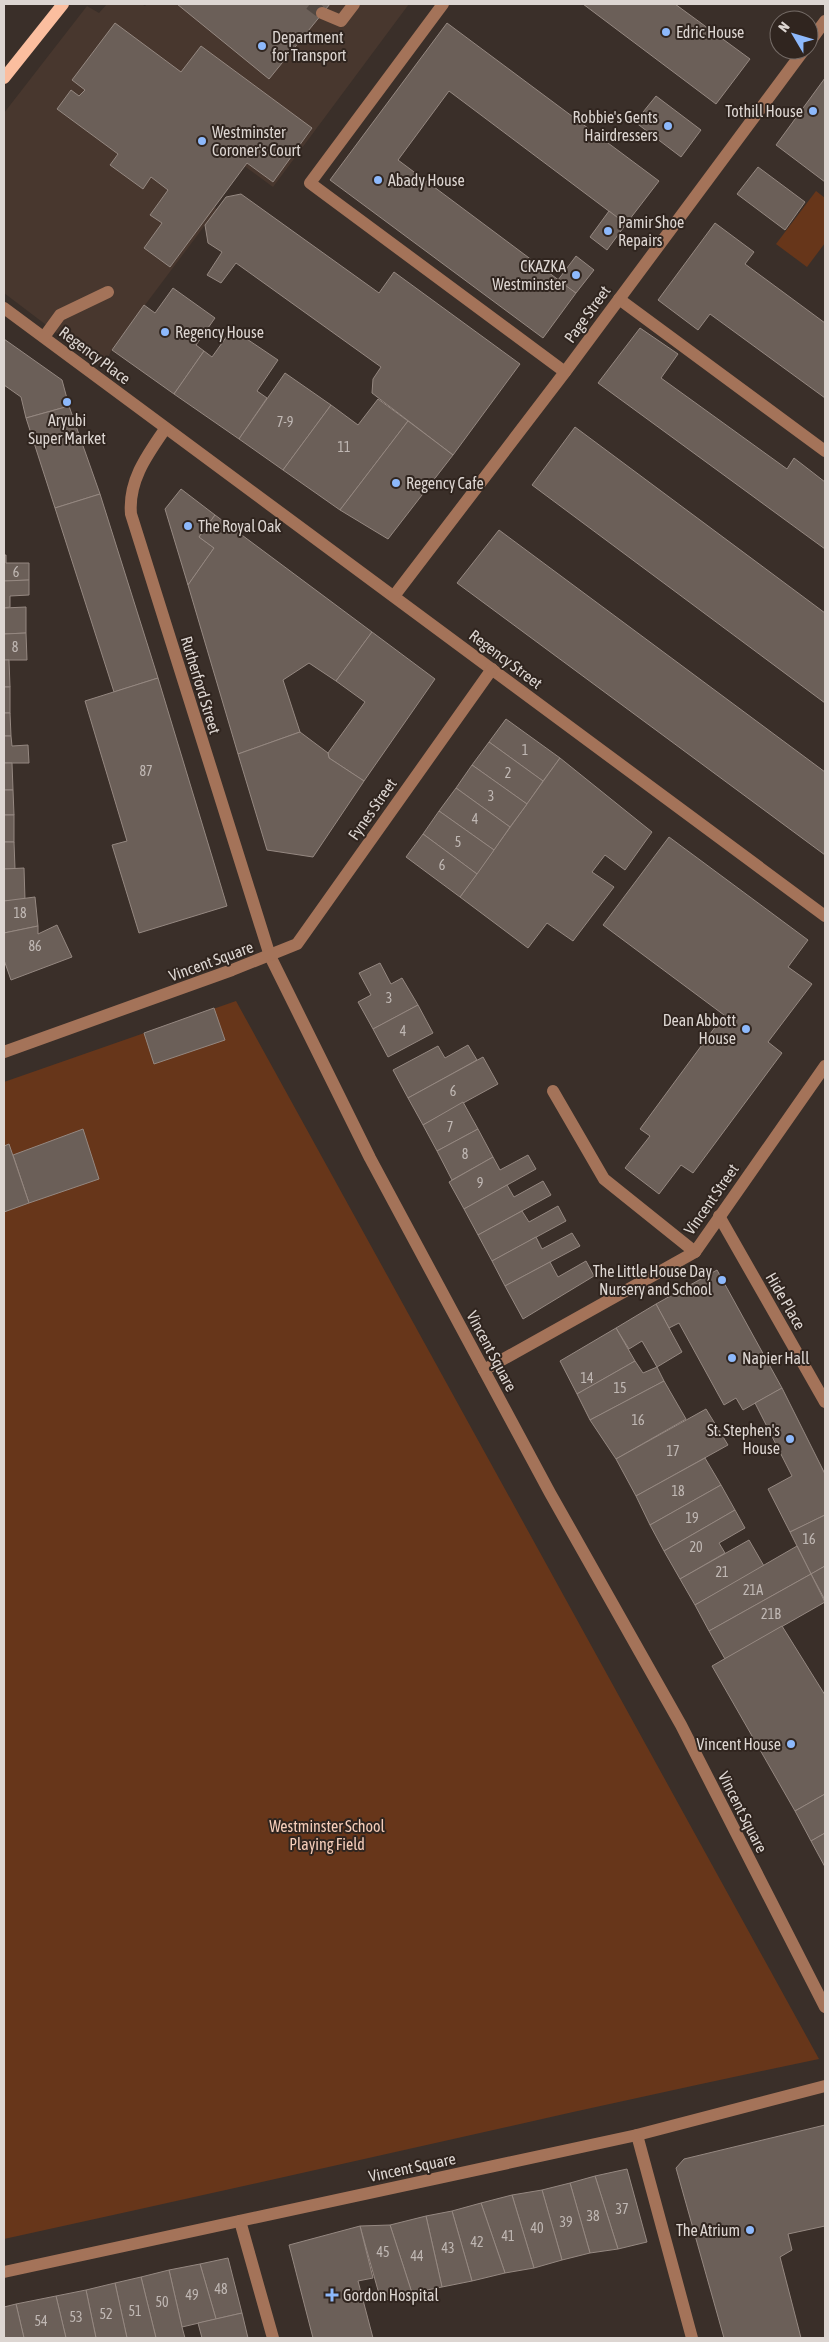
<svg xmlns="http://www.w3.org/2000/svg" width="829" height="2342" font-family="'Asap Condensed',sans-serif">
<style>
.built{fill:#48372e}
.green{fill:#67361a}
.building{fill:#6b5f58;stroke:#958881}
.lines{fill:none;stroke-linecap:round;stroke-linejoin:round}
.minor-tunnel{stroke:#524842;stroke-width:12;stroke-dasharray:12 6;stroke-linecap:butt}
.minor{stroke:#a47359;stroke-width:12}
.major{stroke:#fbbe9f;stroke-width:12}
.poi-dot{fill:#8db9fc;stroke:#30251f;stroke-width:2}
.labels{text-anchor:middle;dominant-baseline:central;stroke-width:4;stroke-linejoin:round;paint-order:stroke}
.number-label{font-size:14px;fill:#c0b8b4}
.poi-label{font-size:16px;fill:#ddd6d2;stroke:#30251f;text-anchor:start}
.street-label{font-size:16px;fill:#ddd6d2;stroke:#30251f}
.park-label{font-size:16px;fill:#f5cdb9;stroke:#30251f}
</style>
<rect width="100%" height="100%" fill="#3a2f29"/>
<!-- built -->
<path class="built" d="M107,4H141L145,6L147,4H409L273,187L228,154L197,195L217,209L112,349L103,368L4,293V113L87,6L99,13Z"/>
<!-- green -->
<g class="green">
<path d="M816,191L825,198V243L807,267L776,244Z"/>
<path d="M236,1001L819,2059C547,2116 276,2180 4,2239V1082Z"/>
</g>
<!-- building -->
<g class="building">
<path d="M177,4H330L269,79Z"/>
<path d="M583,4H675L750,59L716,104Z"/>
<path d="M115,23L181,72L201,46L312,128L273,182L247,163L170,267L144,248L162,223L150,215L168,190L151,177L143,189L110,165L118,154L57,109L71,90L79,96L85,90L72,80Z"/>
<path d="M447,23L659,181L626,224L449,91L398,160L576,293L543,338L330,180Z"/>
<path d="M825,78V182L776,145Z"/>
<path d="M656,96L701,130L681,157L635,122Z"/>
<path d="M758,167L805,202L785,230L737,194Z"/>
<path d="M241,194L379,293L394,272L520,364L453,455L372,393L373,379L381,367L236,263L221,283L207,275L222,252L208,243L205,225L226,197Z"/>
<path d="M609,211L626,224L607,250L590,237Z"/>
<path d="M715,223L754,252L745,264L825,323V398L710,314L698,330L658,300Z"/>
<path d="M576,256L594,270L576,293L558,280Z"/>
<path d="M173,288L215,318L196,345L204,351L174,394L112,350L144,305L155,313Z"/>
<path d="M640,328L678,354L661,378L787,469L794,458L825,482V549L598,383Z"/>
<path d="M232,329L278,360L257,391L267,398L239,439L174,394L204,351L212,357Z"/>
<path d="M4,339L62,380L69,406L26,418L21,397L4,385Z"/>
<path d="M285,373L331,405L283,470L239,439Z"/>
<path d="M378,399L408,421L340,510L283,470L331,405L358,425Z"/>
<path d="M69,406L100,494L55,508L26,418Z"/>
<path d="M408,421L453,455L388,539L340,510Z"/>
<path d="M575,427L825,613V703L532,485Z"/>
<path d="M181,489L215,515L199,537L214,548L188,585L165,509Z"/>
<path d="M100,494L158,678L114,692L55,508Z"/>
<path d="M215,515L372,632L336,681L309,663L283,680L300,732L238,754L188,585L214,548L199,537Z"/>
<path d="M499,530L825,772V855L457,583Z"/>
<path d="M4,555H6V563H29V580L4,581Z"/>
<path d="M29,580V595L10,596V607L4,608V581Z"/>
<path d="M26,607V633L4,634V608Z"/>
<path d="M372,632L435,679L364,781L329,758L328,753L365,702L336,681Z"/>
<path d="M26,633L27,660H4V634Z"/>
<path d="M4,660H9L10,687H4Z"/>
<path d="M158,678L227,906L139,933L112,845L127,841L85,701Z"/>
<rect x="4" y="687" width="6" height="26"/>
<path d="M4,713H10L11,736H4Z"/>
<path d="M506,719L560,758L543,781L489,742Z"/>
<path d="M300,732L328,753L329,758L364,781L313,857L267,850L238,754Z"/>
<path d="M4,736H11L12,746L28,745L29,763H4Z"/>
<path d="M489,742L543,781L527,804L472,765Z"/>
<path d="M560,758L652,832L625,870L605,855L592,872L614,887L573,941L547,923L528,948L460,897Z"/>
<path d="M4,763H12L13,790H4Z"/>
<path d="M472,765L527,804L510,827L456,788Z"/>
<path d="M456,788L510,827L494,850L439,811Z"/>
<path d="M4,790H13L14,815H4Z"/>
<path d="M439,811L494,850L477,874L423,834Z"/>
<rect x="4" y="815" width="10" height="27"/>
<path d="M423,834L477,874L460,897L406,857Z"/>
<path d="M669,837L808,940L788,967L812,984L768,1042L782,1053L693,1173L681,1165L659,1194L625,1168L650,1136L640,1129L724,1015L603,925Z"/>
<path d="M4,842H14L15,869H4Z"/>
<path d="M24,868L25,900L4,901V869Z"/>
<path d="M35,897L38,926L4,933V901Z"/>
<path d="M57,925L72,957L11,980L4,960V933L38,926V934Z"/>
<path d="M380,963L391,984L402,978L418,1005L373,1029L358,1002L371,995L359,973Z"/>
<path d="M418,1005L433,1033L388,1057L373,1029Z"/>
<path d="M214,1008L225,1040L154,1064L144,1033Z"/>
<path d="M468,1045L477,1060L408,1098L393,1070L438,1046L445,1058Z"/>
<path d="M483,1057L498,1084L423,1125L408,1098Z"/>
<path d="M463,1102L478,1129L437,1151L423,1125Z"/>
<path d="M83,1129L99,1179L29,1203L13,1155Z"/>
<path d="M478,1129L493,1157L452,1180L437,1151Z"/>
<path d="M9,1144L29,1203L4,1212V1146Z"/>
<path d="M528,1155L536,1169L464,1209L449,1182L493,1157L500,1170Z"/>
<path d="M543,1181L551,1195L478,1235L464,1209L507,1185L514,1197Z"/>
<path d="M558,1206L566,1221L492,1261L478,1235L522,1211L529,1222Z"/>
<path d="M572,1233L580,1246L505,1286L492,1261L536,1237L542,1249Z"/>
<path d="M586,1261L594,1276L523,1319L505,1286L550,1262L558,1277Z"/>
<path d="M717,1270L782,1388L743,1410L736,1398L724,1405L679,1323L669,1328L656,1304Z"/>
<path d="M656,1304L682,1352L657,1367L642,1341L629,1349L616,1328Z"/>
<path d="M616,1328L635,1361L577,1394L560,1361Z"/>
<path d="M635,1361L643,1373L657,1367L664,1381L590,1420L577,1394Z"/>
<path d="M664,1381L686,1419L616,1459L590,1420Z"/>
<path d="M782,1388L825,1474V1515L790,1532L768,1489L792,1476L755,1403Z"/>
<path d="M706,1409L728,1445L636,1496L616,1459Z"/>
<path d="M705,1458L721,1485L650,1525L636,1496Z"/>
<path d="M721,1485L735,1510L664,1551L650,1525Z"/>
<path d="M735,1510L745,1528L719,1543L725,1553L680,1579L664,1551Z"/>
<path d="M825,1515V1566L811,1574L790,1532Z"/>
<path d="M749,1540L764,1566L695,1605L680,1579Z"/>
<path d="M797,1546L811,1574L709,1631L695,1605Z"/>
<path d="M825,1566V1600L811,1574Z"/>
<path d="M811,1574L825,1602L725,1659L709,1631Z"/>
<path d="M782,1626L825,1695V1794L795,1811L712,1666Z"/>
<path d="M825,1794V1833L811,1841L795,1811Z"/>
<path d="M825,1833V1867L811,1841Z"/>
<path d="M825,2125V2226L788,2234L792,2250L780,2257L801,2338H724L676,2168L684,2159Z"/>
<path d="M627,2169L647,2242L618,2249L595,2176Z"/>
<path d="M595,2176L618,2249L590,2253L570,2183Z"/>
<path d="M570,2183L590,2253L562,2260L542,2190Z"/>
<path d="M542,2190L562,2260L534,2268L512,2195Z"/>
<path d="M512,2195L534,2268L505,2273L481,2203Z"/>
<path d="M481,2203L505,2273L472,2281L452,2211Z"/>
<path d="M452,2211L472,2281L442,2287L426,2216Z"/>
<path d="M426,2216L442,2287L412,2293L390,2225Z"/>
<path d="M390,2225L412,2293L381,2301L360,2226Z"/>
<path d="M360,2226L373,2278L358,2281L373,2338H313L289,2245Z"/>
<path d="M228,2258L242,2313L216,2319L200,2264Z"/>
<path d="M200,2264L216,2319L182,2327L169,2270Z"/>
<path d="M169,2270L182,2327L185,2338H156L141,2277Z"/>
<path d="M141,2277L156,2338H127L115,2283Z"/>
<path d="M115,2283L127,2338H96L86,2290Z"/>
<path d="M86,2290L96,2338H66L56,2296Z"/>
<path d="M56,2296L66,2338H24L16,2304Z"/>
<path d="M16,2304L24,2338H4V2307Z"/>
<path d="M242,2313L248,2338H202L198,2323Z"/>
</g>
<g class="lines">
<!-- minor-tunnel -->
<path class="minor-tunnel" d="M310,4L322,13"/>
<!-- minor -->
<g class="minor">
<path d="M443,4L310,183L565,372"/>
<path d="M322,13L341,21L354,4"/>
<path d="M809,43L825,21"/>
<path d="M619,299L825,451"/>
<path d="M4,308L825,916"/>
<path d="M44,337L60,315L108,292"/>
<path d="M165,429C147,455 128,481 131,514L270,956L370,1158L550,1493L681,1725L825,2007"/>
<path d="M394,596L565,372L804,50"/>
<path d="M4,1052L232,970L297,944L492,669"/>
<path d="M553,1091L604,1179L695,1252"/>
<path d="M719,1216L825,1402"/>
<path d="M484,1370L695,1252L825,1066"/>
<path d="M637,2135L692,2338"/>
<path d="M240,2221L273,2338"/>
<path d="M4,2272L637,2135L825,2086"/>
</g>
<!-- major -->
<path class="major" d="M4,78L63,4"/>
</g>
<!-- markers -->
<g class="poi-dot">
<circle cx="666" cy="32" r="5"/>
<circle cx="262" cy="46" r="5"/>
<circle cx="813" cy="111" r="5"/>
<circle cx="668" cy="126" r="5"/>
<circle cx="202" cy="141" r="5"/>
<circle cx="378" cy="180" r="5"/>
<circle cx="608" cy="231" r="5"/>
<circle cx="576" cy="275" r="5"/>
<circle cx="165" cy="332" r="5"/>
<circle cx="67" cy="402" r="5"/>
<circle cx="396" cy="483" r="5"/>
<circle cx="188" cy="526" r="5"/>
<circle cx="746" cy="1029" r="5"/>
<circle cx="722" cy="1280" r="5"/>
<circle cx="732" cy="1358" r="5"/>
<circle cx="790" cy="1439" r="5"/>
<circle cx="791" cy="1744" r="5"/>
<circle cx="750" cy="2230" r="5"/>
<path d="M329.5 2287.5h5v5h5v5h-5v5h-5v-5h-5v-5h5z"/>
</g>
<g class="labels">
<!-- number labels -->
<g class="number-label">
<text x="285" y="422">7-9</text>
<text x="344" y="447">11</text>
<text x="16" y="572">6</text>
<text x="15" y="647">8</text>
<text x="525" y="750">1</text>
<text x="146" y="771">87</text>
<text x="508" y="773">2</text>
<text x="491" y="796">3</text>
<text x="475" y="819">4</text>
<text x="458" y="842">5</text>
<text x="442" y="865">6</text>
<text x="20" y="913">18</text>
<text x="35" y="946">86</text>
<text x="389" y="998">3</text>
<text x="403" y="1031">4</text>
<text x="453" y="1091">6</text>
<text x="450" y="1127">7</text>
<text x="465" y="1154">8</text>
<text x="480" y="1183">9</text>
<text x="587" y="1378">14</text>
<text x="620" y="1388">15</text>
<text x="638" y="1420">16</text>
<text x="673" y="1451">17</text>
<text x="678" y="1491">18</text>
<text x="692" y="1518">19</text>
<text x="809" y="1539">16</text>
<text x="696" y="1547">20</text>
<text x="722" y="1572">21</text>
<text x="753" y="1590">21A</text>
<text x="771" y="1614">21B</text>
<text x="622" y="2209">37</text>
<text x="593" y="2216">38</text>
<text x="566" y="2222">39</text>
<text x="537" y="2228">40</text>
<text x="508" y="2236">41</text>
<text x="477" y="2242">42</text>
<text x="448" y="2248">43</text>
<text x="383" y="2252">45</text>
<text x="417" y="2256">44</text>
<text x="221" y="2289">48</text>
<text x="192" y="2295">49</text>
<text x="162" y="2302">50</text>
<text x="135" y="2311">51</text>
<text x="106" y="2314">52</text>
<text x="76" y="2317">53</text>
<text x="41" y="2321">54</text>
</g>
<!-- poi labels -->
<g class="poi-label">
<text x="676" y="32">Edric House</text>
<text x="272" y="37">Department<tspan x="272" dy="18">for Transport</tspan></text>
<text x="803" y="111" text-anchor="end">Tothill House</text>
<text x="658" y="117" text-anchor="end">Robbie's Gents<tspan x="658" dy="18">Hairdressers</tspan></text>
<text x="212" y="132">Westminster<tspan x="212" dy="18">Coroner's Court</tspan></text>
<text x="388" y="180">Abady House</text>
<text x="618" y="222">Pamir Shoe<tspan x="618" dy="18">Repairs</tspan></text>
<text x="566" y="266" text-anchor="end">CKAZKA<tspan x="566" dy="18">Westminster</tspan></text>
<text x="175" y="332">Regency House</text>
<text x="67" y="420" text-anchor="middle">Aryubi<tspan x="67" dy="18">Super Market</tspan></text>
<text x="406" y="483">Regency Cafe</text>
<text x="198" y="526">The Royal Oak</text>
<text x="736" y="1020" text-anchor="end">Dean Abbott<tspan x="736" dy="18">House</tspan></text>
<text x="712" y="1271" text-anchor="end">The Little House Day<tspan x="712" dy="18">Nursery and School</tspan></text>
<text x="742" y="1358">Napier Hall</text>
<text x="780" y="1430" text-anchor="end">St. Stephen's<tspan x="780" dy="18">House</tspan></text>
<text x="781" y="1744" text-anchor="end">Vincent House</text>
<text x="740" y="2230" text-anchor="end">The Atrium</text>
<text x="343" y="2295">Gordon Hospital</text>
</g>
<!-- street labels -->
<g class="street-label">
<text transform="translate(587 314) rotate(-54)">Page Street</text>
<text transform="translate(95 355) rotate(37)">Regency Place</text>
<text transform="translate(506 659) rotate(37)">Regency Street</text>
<text transform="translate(201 685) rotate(73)">Rutherford Street</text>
<text transform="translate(372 809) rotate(-55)">Fynes Street</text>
<text transform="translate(211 961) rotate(-20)">Vincent Square</text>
<text transform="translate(711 1199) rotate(-55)">Vincent Street</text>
<text transform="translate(786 1301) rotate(60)">Hide Place</text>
<text transform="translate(492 1351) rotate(62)">Vincent Square</text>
<text transform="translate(743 1812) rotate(63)">Vincent Square</text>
<text transform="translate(412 2167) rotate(-12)">Vincent Square</text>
</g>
<!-- park labels -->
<g class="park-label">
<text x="327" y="1826">Westminster School<tspan x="327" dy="18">Playing Field</tspan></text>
</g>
</g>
<!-- border -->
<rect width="829" height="2342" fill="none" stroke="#ddd6d2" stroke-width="10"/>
<!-- north arrow -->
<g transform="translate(794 35) rotate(308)"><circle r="24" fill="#30251f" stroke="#756c67"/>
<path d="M0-4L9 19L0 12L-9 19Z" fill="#8db9fc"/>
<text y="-8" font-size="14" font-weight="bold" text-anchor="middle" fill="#ddd6d2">N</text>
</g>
</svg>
